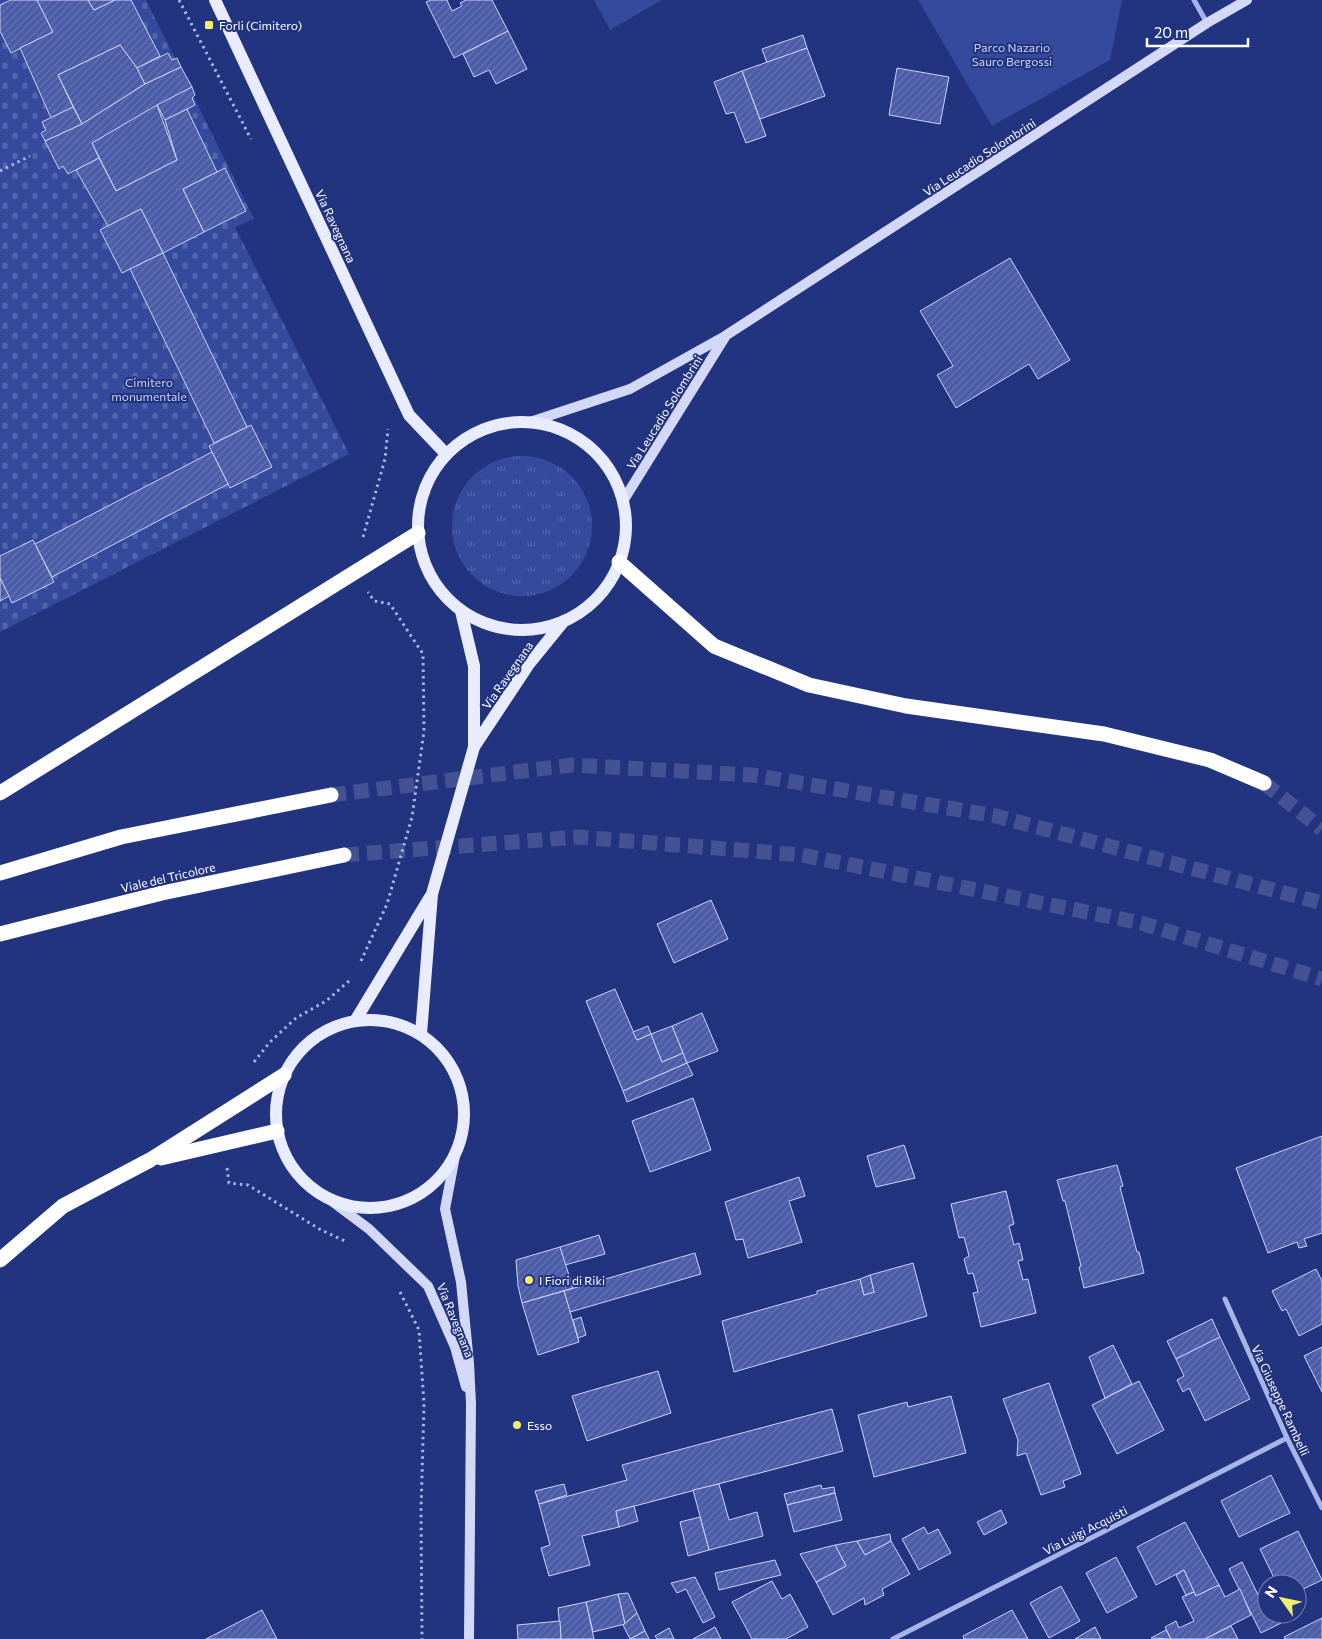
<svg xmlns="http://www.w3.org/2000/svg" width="1322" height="1639" font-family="Commissioner,sans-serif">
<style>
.grass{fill:url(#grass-tufts)}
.cemetery{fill:url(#cemetery-stones)}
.park{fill:#364a9d}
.building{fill:url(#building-hatch);stroke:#cbd3f5}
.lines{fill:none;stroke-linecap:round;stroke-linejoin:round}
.highway-tunnel{stroke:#435292;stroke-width:15;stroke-dasharray:15 8;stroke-linecap:butt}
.path{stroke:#a7b4e7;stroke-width:3;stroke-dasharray:2.5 4;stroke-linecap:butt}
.street{stroke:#a7b4e7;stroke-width:5}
.secondary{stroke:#d2d8f6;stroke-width:10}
.primary{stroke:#e9ecfd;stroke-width:12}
.highway{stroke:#fff;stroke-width:15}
.poi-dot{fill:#f3ee6a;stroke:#22337f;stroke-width:2}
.labels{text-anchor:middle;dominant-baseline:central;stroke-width:4;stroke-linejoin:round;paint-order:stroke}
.poi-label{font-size:12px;fill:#fff;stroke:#22337f;text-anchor:start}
.park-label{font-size:12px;fill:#cbd3f5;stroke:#22337f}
.street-label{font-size:12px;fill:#fff;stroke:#22337f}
</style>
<defs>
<pattern id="grass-tufts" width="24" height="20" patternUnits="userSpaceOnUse" patternTransform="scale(1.25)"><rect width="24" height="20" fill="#364a9d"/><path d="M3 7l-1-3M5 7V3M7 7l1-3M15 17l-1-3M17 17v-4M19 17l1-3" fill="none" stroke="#5465ac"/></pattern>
<pattern id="cemetery-stones" width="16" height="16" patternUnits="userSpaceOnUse" patternTransform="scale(1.25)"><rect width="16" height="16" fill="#364a9d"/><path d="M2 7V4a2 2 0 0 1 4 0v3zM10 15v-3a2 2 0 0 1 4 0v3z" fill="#5465ac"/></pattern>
<pattern id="building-hatch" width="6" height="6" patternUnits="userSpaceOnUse" patternTransform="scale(1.25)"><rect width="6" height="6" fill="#4b5ca8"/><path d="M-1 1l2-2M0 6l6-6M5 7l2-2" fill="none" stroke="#6674b5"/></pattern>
</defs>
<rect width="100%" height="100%" fill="#22337f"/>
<!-- grass -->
<circle class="grass" cx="522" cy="526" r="70"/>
<!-- cemetery -->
<path class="cemetery" d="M0,0H146L254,219L235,227L349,454L0,632Z"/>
<!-- park -->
<g class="park">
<path d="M594,0H662L610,30Z"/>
<path d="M918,0H1122L1110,60L992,126Z"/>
</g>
<!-- building -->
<g class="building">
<path d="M11,0H37L53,32L11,53L0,31V5Z"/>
<path d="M37,0H88L94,10L115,0H131L160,56L137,68L120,45L58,75L73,107L51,118L20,48L53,32Z"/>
<path d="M88,0H115L94,10Z"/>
<path d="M431,0H447L452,11L462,6L460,3L466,0H492L508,31L454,58L426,2Z"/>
<path d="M508,31L527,69L496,84L489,70L474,77L463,54Z"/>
<path d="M803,35L807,48L767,63L762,49Z"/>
<path d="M120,45L137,68L145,84L82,124L58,75Z"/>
<path d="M807,48L825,96L760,119L742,71Z"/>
<path d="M168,53L172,60L177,58L181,67L145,84L137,68Z"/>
<path d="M181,67L192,87L92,143L99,158L68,174L63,166L59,169L45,141L82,124L145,84Z"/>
<path d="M897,68L949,77L940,124L889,115Z"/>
<path d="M742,71L766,136L746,143L734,112L726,114L714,82Z"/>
<path d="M192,87L195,95L192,98L195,105L165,120L157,105Z"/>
<path d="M157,105L177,160L116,191L92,143Z"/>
<path d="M73,107L82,124L45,141L41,133L46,130L42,122Z"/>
<path d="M187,109L217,172L183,189L204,232L163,253L141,209L108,226L76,170L99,158L116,191L177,160L165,120Z"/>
<path d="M225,168L246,211L204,232L183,189Z"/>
<path d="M141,209L163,253L122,273L100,230Z"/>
<path d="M163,253L247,427L214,443L130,269Z"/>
<path d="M1010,258L1070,360L1038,379L1029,364L956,408L937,375L953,366L920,311Z"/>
<path d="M251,425L272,467L230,488L209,446Z"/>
<path d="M212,452L228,484L52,577L35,544Z"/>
<path d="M33,540L54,582L12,603L0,578V556Z"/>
<path d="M0,578L9,596L0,601Z"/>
<path d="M711,900L728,939L674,963L657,924Z"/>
<path d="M615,989L637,1040L651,1034L662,1062L683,1053L687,1063L623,1091L586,1001Z"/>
<path d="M702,1013L718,1051L687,1063L672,1026Z"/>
<path d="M648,1026L651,1034L637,1040L633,1032Z"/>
<path d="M672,1026L683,1053L662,1062L651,1034Z"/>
<path d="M687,1063L693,1075L627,1102L623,1091Z"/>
<path d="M693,1098L711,1150L650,1172L632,1121Z"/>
<path d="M1322,1136V1233L1304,1239L1307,1246L1299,1248L1297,1242L1268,1253L1236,1168Z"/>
<path d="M904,1145L915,1178L876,1187L867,1156Z"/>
<path d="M1117,1165L1123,1186L1120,1187L1137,1252H1139L1144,1273L1084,1288L1079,1267L1081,1266L1065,1201H1063L1057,1180Z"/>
<path d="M799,1177L805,1196L789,1201L802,1242L748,1258L743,1239L736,1240L725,1202Z"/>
<path d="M1006,1191L1014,1224L1009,1226L1014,1245L1019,1243L1023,1260L1018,1261L1023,1280L1028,1279L1036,1313L981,1327L973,1293L978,1292L973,1273L968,1274L964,1259L969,1256L964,1237L959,1238L951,1204Z"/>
<path d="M599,1235L605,1254L565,1265L560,1247Z"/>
<path d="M560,1247L573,1288L522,1303L518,1286L516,1260Z"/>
<path d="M695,1253L701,1274L570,1312L564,1291Z"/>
<path d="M913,1263L927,1316L734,1372L722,1321L817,1294V1291L860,1279L864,1295L874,1292L870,1275Z"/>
<path d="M1316,1269L1322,1281V1324L1299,1336L1286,1309L1282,1311L1272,1291Z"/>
<path d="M870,1275L874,1292L864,1295L860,1279Z"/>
<path d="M564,1291L579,1342L538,1355L522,1303Z"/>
<path d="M581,1317L586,1335L578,1338L573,1320Z"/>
<path d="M1212,1319L1220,1337L1176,1359L1167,1341Z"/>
<path d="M1220,1337L1250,1399L1205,1421L1189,1388L1183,1392L1177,1380L1184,1376L1176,1359Z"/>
<path d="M1113,1345L1132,1384L1105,1398L1089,1357Z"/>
<path d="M1322,1347V1392L1304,1356Z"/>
<path d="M658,1371L671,1413L587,1441L572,1396Z"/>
<path d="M1139,1381L1164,1430L1117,1454L1092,1405Z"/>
<path d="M1049,1383L1081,1474L1063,1481L1065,1487L1041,1495L1026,1453L1017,1456L1018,1440L1003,1399Z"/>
<path d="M951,1396L966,1453L874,1477L858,1415L907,1402L908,1407Z"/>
<path d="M832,1409L843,1451L616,1511L619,1527L582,1536L590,1565L549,1576L541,1548L550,1545L539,1504L627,1480L622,1465Z"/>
<path d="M1271,1475L1290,1513L1239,1537L1221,1501Z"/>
<path d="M564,1484L567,1495L539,1504L535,1491Z"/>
<path d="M719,1484L729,1520L757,1512L763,1536L709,1550L693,1490Z"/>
<path d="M821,1485L822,1489L834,1487L835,1493L787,1505L784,1494Z"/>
<path d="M835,1493L842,1520L794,1532L787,1505Z"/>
<path d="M634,1506L638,1521L619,1527L616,1511Z"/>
<path d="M1001,1510L1007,1523L984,1535L977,1522Z"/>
<path d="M700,1517L709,1550L688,1556L680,1522Z"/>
<path d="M1185,1522L1219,1585L1196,1596L1184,1570L1156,1585L1137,1547Z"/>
<path d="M924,1527L928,1534L938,1529L951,1553L919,1570L902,1539Z"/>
<path d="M1298,1531L1322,1580L1297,1592V1584H1277L1260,1549Z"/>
<path d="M890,1534L891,1541L865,1555L857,1541Z"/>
<path d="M857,1541L865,1555L891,1541L910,1574L882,1589L884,1595L865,1605L864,1598L833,1615L816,1582L846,1566L835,1545Z"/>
<path d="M835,1545L846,1566L816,1582L800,1554Z"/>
<path d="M1116,1557L1137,1597L1107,1613L1086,1573Z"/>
<path d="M775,1560L781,1575L719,1590L715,1573Z"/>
<path d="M1242,1562L1263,1605L1267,1603V1614H1277L1281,1623L1261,1633L1229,1569Z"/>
<path d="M1184,1570L1194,1592L1186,1595L1176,1575Z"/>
<path d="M695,1577L715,1617L703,1623L686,1589L677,1593L671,1583Z"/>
<path d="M772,1581L782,1599L790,1594L808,1627L786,1639H752L732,1602Z"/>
<path d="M1219,1585L1225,1597L1240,1589L1251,1615L1205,1639H1171L1165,1627L1176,1621L1179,1628L1194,1621L1182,1597L1194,1592L1196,1596Z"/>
<path d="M1061,1586L1080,1621L1049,1638L1030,1603Z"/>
<path d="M628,1593L637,1613L625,1624L618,1594Z"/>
<path d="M618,1594L625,1624L593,1632L586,1602Z"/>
<path d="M586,1602L594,1639H561L558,1608Z"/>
<path d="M262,1610L277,1639H206Z"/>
<path d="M1012,1610L1028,1639H964L963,1636Z"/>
<path d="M637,1613L645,1631L630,1639L623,1625Z"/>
<path d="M1322,1618V1639H1285L1284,1637Z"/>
<path d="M560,1621L561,1639H518L517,1625Z"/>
<path d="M1231,1626L1238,1639H1205Z"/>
<path d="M715,1627L721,1639H693Z"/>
<path d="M1095,1627L1101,1639H1075Z"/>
<path d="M669,1628L674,1639H657L655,1636Z"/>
<path d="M1166,1630L1171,1639L1151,1638Z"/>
<path d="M645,1631L649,1639H630Z"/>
</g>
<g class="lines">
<!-- highway-tunnel -->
<g class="highway-tunnel">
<path d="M1264,783L1322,829"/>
<path d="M331,795L572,765L753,775L996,816L1322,903"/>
<path d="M344,855L579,837L802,855L1141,923L1322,979"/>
</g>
<!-- path -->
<g class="path">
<path d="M179,0L251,139"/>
<path d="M0,171L30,156"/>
<path d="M363,537L385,459L388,429"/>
<path d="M361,961L387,904L412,817L424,731L423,654L390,604L374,601L368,592"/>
<path d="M254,1062L270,1042L296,1018L326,1001L349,981"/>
<path d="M227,1168L229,1183L248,1185L321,1230L345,1241"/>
<path d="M400,1292L419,1330L424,1404L421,1511L422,1639"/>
</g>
<!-- street -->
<g class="street">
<path d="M1194,0L1207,23"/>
<path d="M1225,1299L1287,1438L1322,1508"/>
<path d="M893,1639L1287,1438"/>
</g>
<!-- secondary -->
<g class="secondary">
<path d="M530,422L630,389L725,336L1207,23L1247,0"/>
<path d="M623,501L725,337"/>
<path d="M455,1156L445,1209L461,1282L469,1363L471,1404L469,1639"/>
<path d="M329,1199L369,1229L428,1286L455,1347L466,1387"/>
</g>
<!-- primary -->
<g class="primary">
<path d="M215,0L409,415L446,454"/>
<circle cx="522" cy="526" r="104"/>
<path d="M474,747L529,664L564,621"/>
<circle cx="370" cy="1114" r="94"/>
<path d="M355,1021L430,897"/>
<path d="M421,1034L432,894L474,747V666L461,611"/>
</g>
<!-- highway -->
<g class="highway">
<path d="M619,562L714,646L809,685L906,706L1104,734L1210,760L1264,783"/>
<path d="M0,793L418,533"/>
<path d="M0,873L121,837L331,795"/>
<path d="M0,934L162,893L344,855"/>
<path d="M161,1158L277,1131"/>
<path d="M0,1260L63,1206L150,1160L284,1075"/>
</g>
</g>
<!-- markers -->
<g class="poi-dot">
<rect x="204" y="20" width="10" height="10" rx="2.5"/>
<circle cx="529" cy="1280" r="5"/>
<circle cx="517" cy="1425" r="5"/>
</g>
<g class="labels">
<!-- poi labels -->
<g class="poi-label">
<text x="219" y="25">Forli (Cimitero)</text>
<text x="539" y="1280">I Fiori di Riki</text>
<text x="527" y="1425">Esso</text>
</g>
<!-- park labels -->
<g class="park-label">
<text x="1012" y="47">Parco Nazario<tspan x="1012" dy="14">Sauro Bergossi</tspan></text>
<text x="149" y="382">Cimitero<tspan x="149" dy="14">monumentale</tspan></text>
</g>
<!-- street labels -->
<g class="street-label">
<text transform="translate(979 157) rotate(-33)">Via Leucadio Solombrini</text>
<text transform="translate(336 226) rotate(65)">Via Ravegnana</text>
<text transform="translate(664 412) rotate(-58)">Via Leucadio Solombrini</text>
<text transform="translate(507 675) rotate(-55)">Via Ravegnana</text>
<text transform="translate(168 877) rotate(-13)">Viale del Tricolore</text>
<text transform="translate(456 1320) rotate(68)">Via Ravegnana</text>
<text transform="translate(1281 1400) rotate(65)">Via Giuseppe Rambelli</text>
<text transform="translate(1085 1530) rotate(-27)">Via Luigi Acquisti</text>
</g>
</g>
<!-- north arrow -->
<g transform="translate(1282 1599) rotate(303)"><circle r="24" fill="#22337f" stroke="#7a85b2"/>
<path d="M0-4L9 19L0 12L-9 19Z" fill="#f3ee6a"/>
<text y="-8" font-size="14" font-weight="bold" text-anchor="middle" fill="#ffffff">N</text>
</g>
<!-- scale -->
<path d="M1147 38v8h101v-8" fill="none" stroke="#ffffff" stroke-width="2.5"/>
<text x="1154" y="38" font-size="15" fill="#ffffff" stroke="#22337f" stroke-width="4" paint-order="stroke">20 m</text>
</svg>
